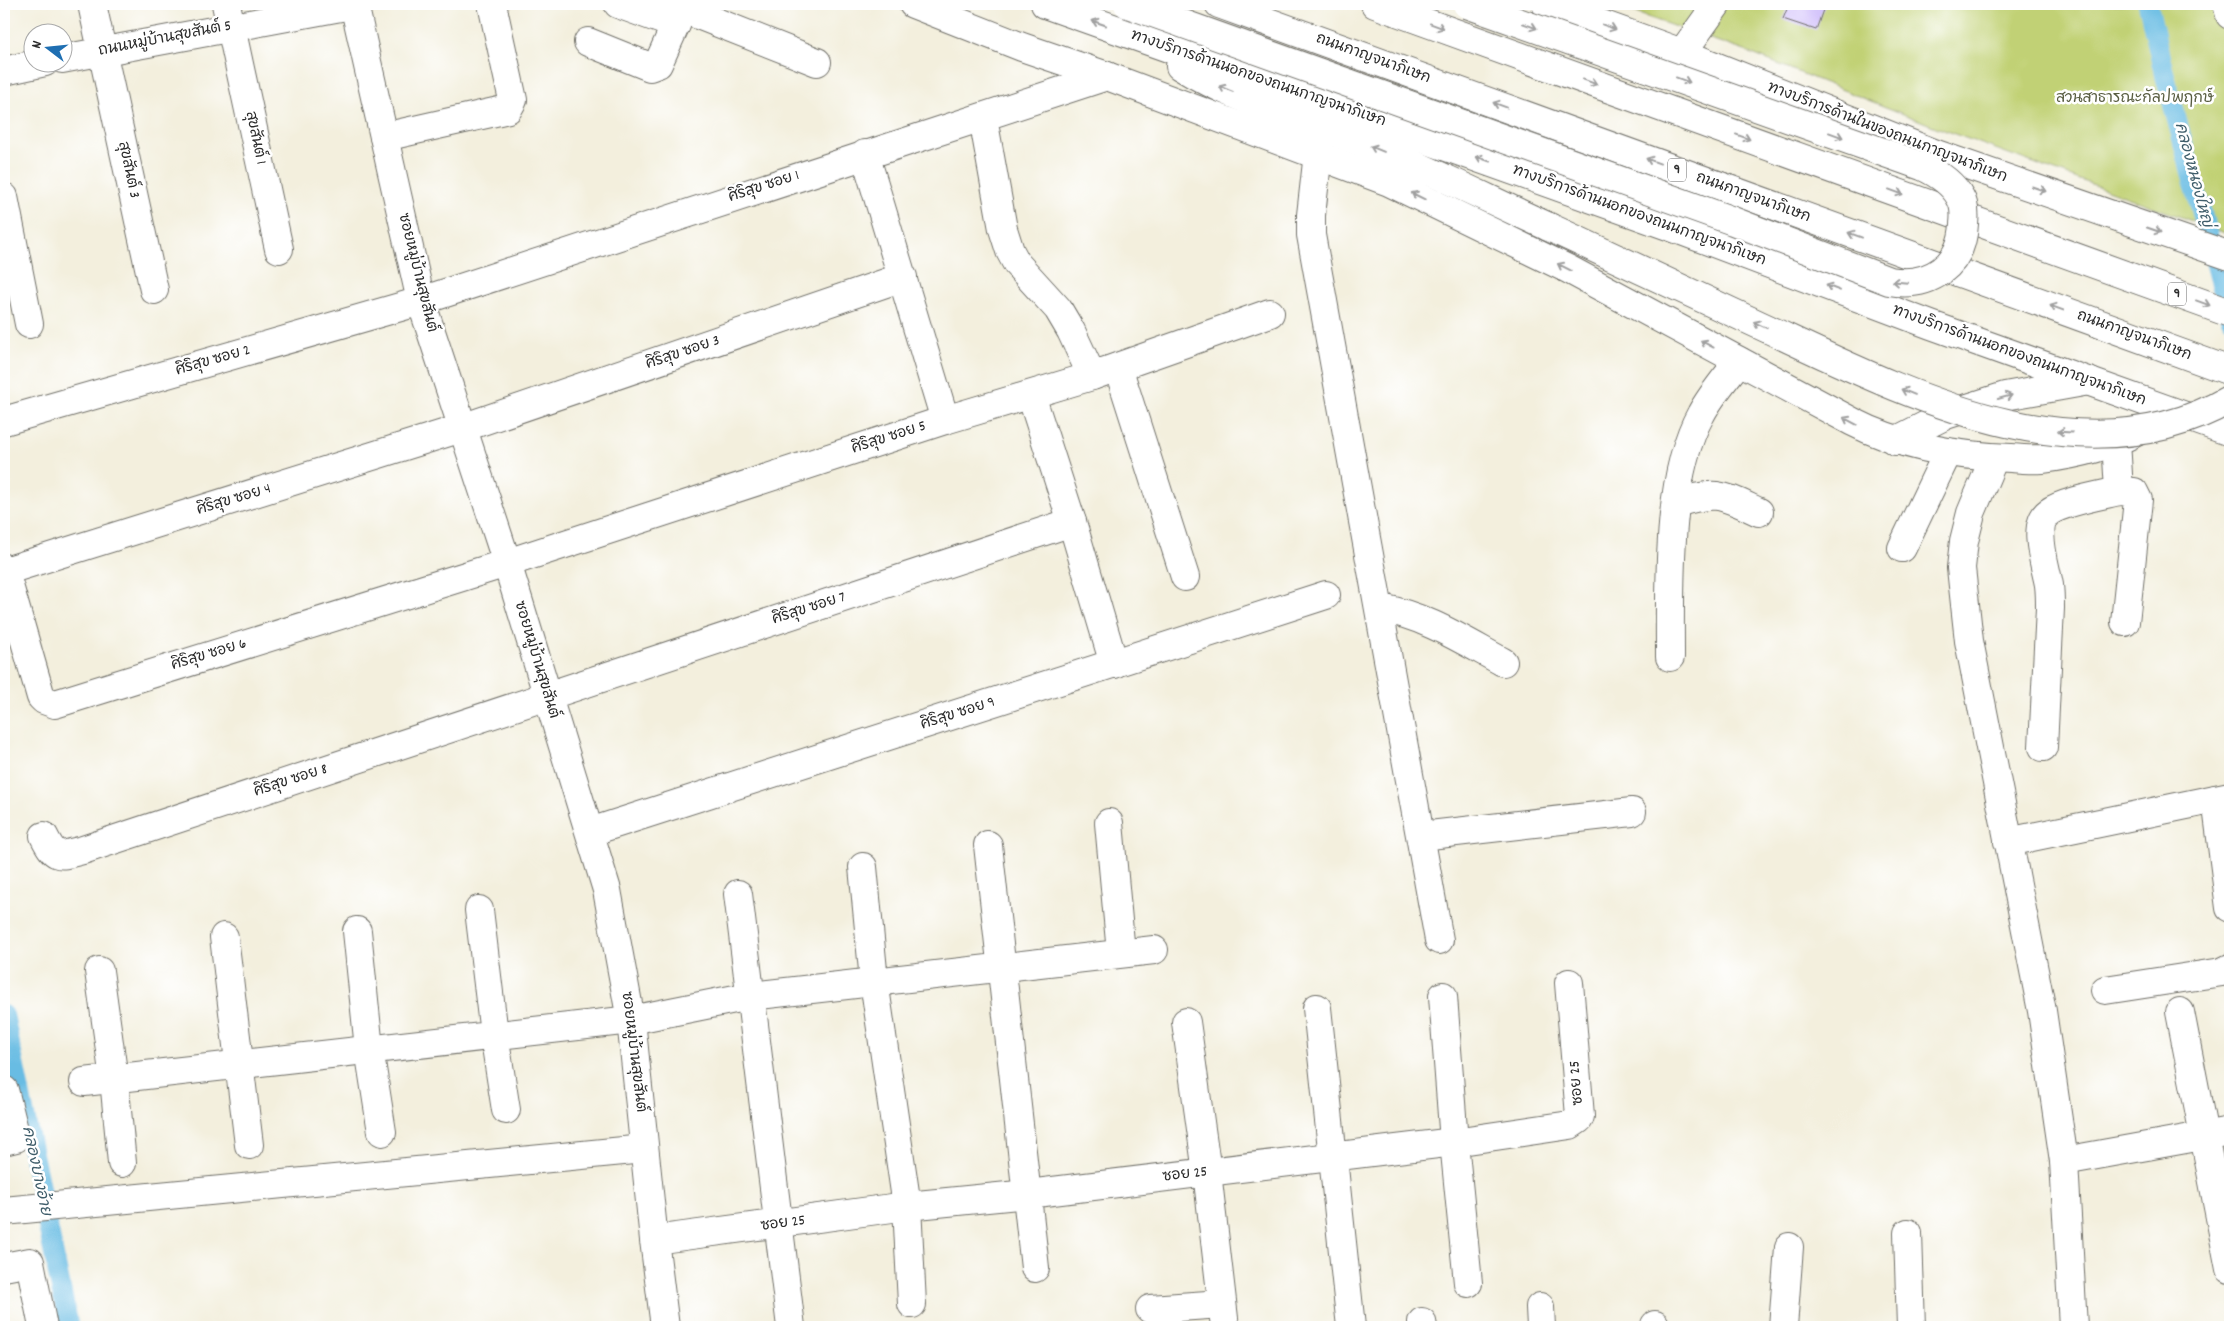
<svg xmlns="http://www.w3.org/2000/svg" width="2234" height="1331" font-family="Dekko,'Playpen Sans Thai',sans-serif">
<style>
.green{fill:#c1d174;stroke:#767e50}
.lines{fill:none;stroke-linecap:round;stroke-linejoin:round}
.canal{stroke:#67bce3;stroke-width:20}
.building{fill:#c6b1fa}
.minor-casing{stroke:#717069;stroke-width:30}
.major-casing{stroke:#717069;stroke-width:30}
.highway-casing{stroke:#717069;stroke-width:30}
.minor{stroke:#fff;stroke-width:28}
.major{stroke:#fff;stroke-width:28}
.highway{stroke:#fff;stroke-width:28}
.major-bridge-casing{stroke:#717069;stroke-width:30;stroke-linecap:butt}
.major-bridge{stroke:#fff;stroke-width:28}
.oneway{stroke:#a0a0a0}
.labels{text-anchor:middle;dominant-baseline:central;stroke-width:5;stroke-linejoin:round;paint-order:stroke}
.shield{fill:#fff;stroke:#6b6b6b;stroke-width:1}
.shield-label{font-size:14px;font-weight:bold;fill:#2b2b2b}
.street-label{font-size:15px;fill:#2b2b2b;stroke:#fff}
.park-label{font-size:15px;fill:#585d41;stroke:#fff}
.water-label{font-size:16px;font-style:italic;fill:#405e6b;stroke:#fff}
</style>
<rect width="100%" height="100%" fill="#fff"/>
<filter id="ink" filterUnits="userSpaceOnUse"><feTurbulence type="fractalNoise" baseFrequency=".02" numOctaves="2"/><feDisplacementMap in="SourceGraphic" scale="10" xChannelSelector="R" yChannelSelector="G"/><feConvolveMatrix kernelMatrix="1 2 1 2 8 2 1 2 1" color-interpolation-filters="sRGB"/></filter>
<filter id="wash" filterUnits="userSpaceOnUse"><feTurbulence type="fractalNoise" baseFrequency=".0096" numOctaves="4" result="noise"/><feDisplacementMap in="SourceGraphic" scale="20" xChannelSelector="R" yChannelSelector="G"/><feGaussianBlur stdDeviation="1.12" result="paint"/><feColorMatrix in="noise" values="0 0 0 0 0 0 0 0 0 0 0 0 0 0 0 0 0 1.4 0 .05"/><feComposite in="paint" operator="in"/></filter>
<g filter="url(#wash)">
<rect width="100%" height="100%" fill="#f3efdd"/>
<!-- green -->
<path class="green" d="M1610,4H2230V235L1941,129L1745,51Z"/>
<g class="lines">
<!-- canal -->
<g class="canal">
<path d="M2148,4L2161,61L2230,317"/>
<path d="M4,1015L69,1327"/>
</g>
</g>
<g id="blocks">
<!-- building -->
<path class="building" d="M1789,4H1825L1816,30L1783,19Z"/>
</g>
</g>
<g filter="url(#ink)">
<use href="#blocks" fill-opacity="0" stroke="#717069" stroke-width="1"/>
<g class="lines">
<defs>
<g id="minor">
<path d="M92,4L154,290"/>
<path d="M226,4L279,249"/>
<path d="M354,4L421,301L507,563L607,890L631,1020L654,1240L665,1327"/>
<path d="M618,4L676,25"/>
<path d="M913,4L1022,47L1107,76L1389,182L1568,269L1853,422C1901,447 1957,456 2011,458C2021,459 2032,460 2042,459C2074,455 2107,448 2136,432"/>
<path d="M683,9L817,62"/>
<path d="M588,42L650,67L658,64L685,4"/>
<path d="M1682,53L1717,4"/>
<path d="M62,59L357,4"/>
<path d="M4,71L45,62"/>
<path d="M983,118L1003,229L1010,251L1017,264L1058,309L1071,331L1092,376"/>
<path d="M384,137L508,109L513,100L492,4"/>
<path d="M1318,153L1311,215V235L1439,940"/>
<path d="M865,154L945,420"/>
<path d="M4,197L29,324"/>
<path d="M1118,367L1185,577"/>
<path d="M1031,395L1072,522L1114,664"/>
<path d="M4,421L421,301L1107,76"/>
<path d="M1895,441L1946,415L2005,396L2089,381"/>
<path d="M1994,458L1971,513L1964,541L1961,568L1969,641L2042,1011L2064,1161L2073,1327"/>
<path d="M2119,491L2134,492L2138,500L2125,622"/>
<path d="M1676,503C1717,490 1722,495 1759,512"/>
<path d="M1902,548L1948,452"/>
<path d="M4,568L41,697L44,700L55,704L507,563L945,420L1092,376L1270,313"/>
<path d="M5,571L462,428L903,277"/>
<path d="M1380,608C1424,615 1464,641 1503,662"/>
<path d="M1670,657C1670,587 1666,476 1701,414C1711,395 1726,378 1739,361"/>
<path d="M2043,747L2050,608C2050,601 2050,593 2049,585C2046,567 2031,525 2049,512C2062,502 2102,495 2119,491L2116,441"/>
<path d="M2216,799L2230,908"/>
<path d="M1109,823L1121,953"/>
<path d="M590,832L1326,595"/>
<path d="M44,836C56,860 59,856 83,850L1072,522"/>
<path d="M1421,836L1632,812"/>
<path d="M2008,842L2230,796"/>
<path d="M988,845L1035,1268"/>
<path d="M863,867L874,981L907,1206L912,1304"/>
<path d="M738,894L791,1327"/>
<path d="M479,910L494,1034L506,1110"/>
<path d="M357,931L369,1049L382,1132"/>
<path d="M224,937L249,1145"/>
<path d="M99,971L114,1079L122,1163"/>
<path d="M2105,990L2222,972L2230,968"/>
<path d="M1443,996L1454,1142L1468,1283"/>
<path d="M1317,1008L1351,1327"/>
<path d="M2180,1012L2230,1269"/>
<path d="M1186,1022L1207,1172L1225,1327"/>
<path d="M84,1082L631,1020L750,996L1154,950"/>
<path d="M4,1090L16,1138L4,1141"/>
<path d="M2064,1161L2230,1131"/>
<path d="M4,1211L644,1149"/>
<path d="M1908,1233L1911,1327"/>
<path d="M654,1240L907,1206L1028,1194L1454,1142L1570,1125L1579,1119L1580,1116L1569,983"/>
<path d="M4,1267L30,1262L43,1327"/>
<path d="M1540,1307L1541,1327"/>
<path d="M1150,1309L1222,1304"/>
<path d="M1422,1322L1423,1327"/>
<path d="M1655,1325V1327"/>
<path d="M1783,1327L1789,1247"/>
</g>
<g id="major">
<path d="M1045,4L1674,228L1931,325L2230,432"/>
<path d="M1546,4L1682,53L1936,154L2230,256"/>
<path d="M2227,4L2230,15"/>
<path d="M1180,66C1239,103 1318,124 1383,151C1439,174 1494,202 1549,227"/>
</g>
<g id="highway">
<path d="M1219,4L2230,371"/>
<path d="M1375,4L2230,313"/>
</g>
</defs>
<!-- minor casing -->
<use href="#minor" class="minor-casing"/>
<!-- major casing -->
<use href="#major" class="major-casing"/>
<!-- highway casing -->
<use href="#highway" class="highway-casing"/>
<!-- minor -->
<use href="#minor" class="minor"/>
<!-- major -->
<use href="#major" class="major"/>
<!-- highway -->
<use href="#highway" class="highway"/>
<defs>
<g id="major-bridge">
<path d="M1128,4L1733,221L1889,281C1930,288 1962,266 1964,224C1965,215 1965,205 1960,197C1952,182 1937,173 1922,166L1467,4"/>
<path d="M1549,227C1622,261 1695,295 1768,329C1905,393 2083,485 2230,399"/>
</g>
</defs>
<!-- major-bridge casing -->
<use href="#major-bridge" class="major-bridge-casing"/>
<!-- major-bridge -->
<use href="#major-bridge" class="major-bridge"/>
</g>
<!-- one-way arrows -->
<defs><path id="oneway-shaft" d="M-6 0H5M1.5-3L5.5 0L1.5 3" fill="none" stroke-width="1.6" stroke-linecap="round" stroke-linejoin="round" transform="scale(1.25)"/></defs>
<g class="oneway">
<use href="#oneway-shaft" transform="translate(1099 23) rotate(-161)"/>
<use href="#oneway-shaft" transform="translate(1437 26) rotate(20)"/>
<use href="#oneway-shaft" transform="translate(1530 26) rotate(20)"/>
<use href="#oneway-shaft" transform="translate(1609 27) rotate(20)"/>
<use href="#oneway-shaft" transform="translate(1683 80) rotate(20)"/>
<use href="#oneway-shaft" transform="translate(1590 82) rotate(20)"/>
<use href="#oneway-shaft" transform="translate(1226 89) rotate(-157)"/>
<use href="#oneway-shaft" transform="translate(1500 105) rotate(-160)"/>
<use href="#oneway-shaft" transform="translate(1836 135) rotate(20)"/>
<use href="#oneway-shaft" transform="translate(1743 137) rotate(20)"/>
<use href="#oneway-shaft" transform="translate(1377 149) rotate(-158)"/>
<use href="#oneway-shaft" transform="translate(1483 159) rotate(-160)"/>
<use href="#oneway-shaft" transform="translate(1653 161) rotate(-160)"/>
<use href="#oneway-shaft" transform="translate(2039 189) rotate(19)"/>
<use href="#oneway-shaft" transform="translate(1896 192) rotate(20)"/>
<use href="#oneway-shaft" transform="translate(1418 196) rotate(-154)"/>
<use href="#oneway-shaft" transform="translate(2154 230) rotate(19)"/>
<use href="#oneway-shaft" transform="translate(1855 235) rotate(-160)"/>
<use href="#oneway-shaft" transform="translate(1564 267) rotate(-153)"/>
<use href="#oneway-shaft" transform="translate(1900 282) rotate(-175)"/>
<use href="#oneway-shaft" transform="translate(1833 288) rotate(-159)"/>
<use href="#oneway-shaft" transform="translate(2203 303) rotate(20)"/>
<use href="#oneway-shaft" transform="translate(2057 308) rotate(-160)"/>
<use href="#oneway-shaft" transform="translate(1760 325) rotate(-155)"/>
<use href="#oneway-shaft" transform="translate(1707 344) rotate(-152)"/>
<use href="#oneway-shaft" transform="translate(1908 392) rotate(-158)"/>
<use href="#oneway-shaft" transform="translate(2005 397) rotate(-15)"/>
<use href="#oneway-shaft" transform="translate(1850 421) rotate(-152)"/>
<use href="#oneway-shaft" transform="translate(2065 432) rotate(-177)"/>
</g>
</g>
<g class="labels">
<!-- shield labels -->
<g class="shield">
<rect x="1668" y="158.5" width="18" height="23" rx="4"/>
<rect x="2168" y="282.5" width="18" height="23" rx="4"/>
</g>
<g class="shield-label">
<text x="1677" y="170">9</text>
<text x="2177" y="294">9</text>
</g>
<!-- street labels -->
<g class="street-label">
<text transform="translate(165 39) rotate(-11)">ถนนหมู่บ้านสุขสันต์ 5</text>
<text transform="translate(1373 59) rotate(20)">ถนนกาญจนาภิเษก</text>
<text transform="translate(1258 79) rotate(19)">ทางบริการด้านนอกของถนนกาญจนาภิเษก</text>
<text transform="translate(1887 133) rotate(21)">ทางบริการด้านในของถนนกาญจนาภิเษก</text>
<text transform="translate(255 138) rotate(78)">สุขสันต์ 1</text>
<text transform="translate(128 170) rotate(78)">สุขสันต์ 3</text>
<text transform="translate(764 187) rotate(-18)">ศิริสุข ซอย 1</text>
<text transform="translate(1753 198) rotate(20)">ถนนกาญจนาภิเษก</text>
<text transform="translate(1639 216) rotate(20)">ทางบริการด้านนอกของถนนกาญจนาภิเษก</text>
<text transform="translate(417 273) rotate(76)">ซอยหมู่บ้านสุขสันต์</text>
<text transform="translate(2134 336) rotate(20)">ถนนกาญจนาภิเษก</text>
<text transform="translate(683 353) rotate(-19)">ศิริสุข ซอย 3</text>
<text transform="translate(2019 356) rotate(20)">ทางบริการด้านนอกของถนนกาญจนาภิเษก</text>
<text transform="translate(213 361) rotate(-16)">ศิริสุข ซอย 2</text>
<text transform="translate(889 438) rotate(-18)">ศิริสุข ซอย 5</text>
<text transform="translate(234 500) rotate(-17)">ศิริสุข ซอย 4</text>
<text transform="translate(809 609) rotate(-18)">ศิริสุข ซอย 7</text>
<text transform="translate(209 655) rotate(-17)">ศิริสุข ซอย 6</text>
<text transform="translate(536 660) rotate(73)">ซอยหมู่บ้านสุขสันต์</text>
<text transform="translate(958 714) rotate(-18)">ศิริสุข ซอย 9</text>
<text transform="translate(291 781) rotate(-18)">ศิริสุข ซอย 8</text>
<text transform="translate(633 1052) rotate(83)">ซอยหมู่บ้านสุขสันต์</text>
<text transform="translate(1577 1083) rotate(-95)">ซอย 25</text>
<text transform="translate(1185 1175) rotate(-7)">ซอย 25</text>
<text transform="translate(783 1224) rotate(-8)">ซอย 25</text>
</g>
<!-- park labels -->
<g class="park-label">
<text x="2135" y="99">สวนสาธารณะกัลปพฤกษ์</text>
</g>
<!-- water labels -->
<g class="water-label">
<text transform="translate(2193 175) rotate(75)">คลองหนองใหญ่</text>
<text transform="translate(36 1171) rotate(78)">คลองบางอ้าย</text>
</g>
</g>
<!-- margin -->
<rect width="2234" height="1331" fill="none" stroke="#fff" stroke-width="20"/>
<!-- north arrow -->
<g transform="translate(48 48) rotate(286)"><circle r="24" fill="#ffffff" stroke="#aaaaaa"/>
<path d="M0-4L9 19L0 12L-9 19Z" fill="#1f6fb2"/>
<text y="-8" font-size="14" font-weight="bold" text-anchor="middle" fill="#2b2b2b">N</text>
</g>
</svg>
